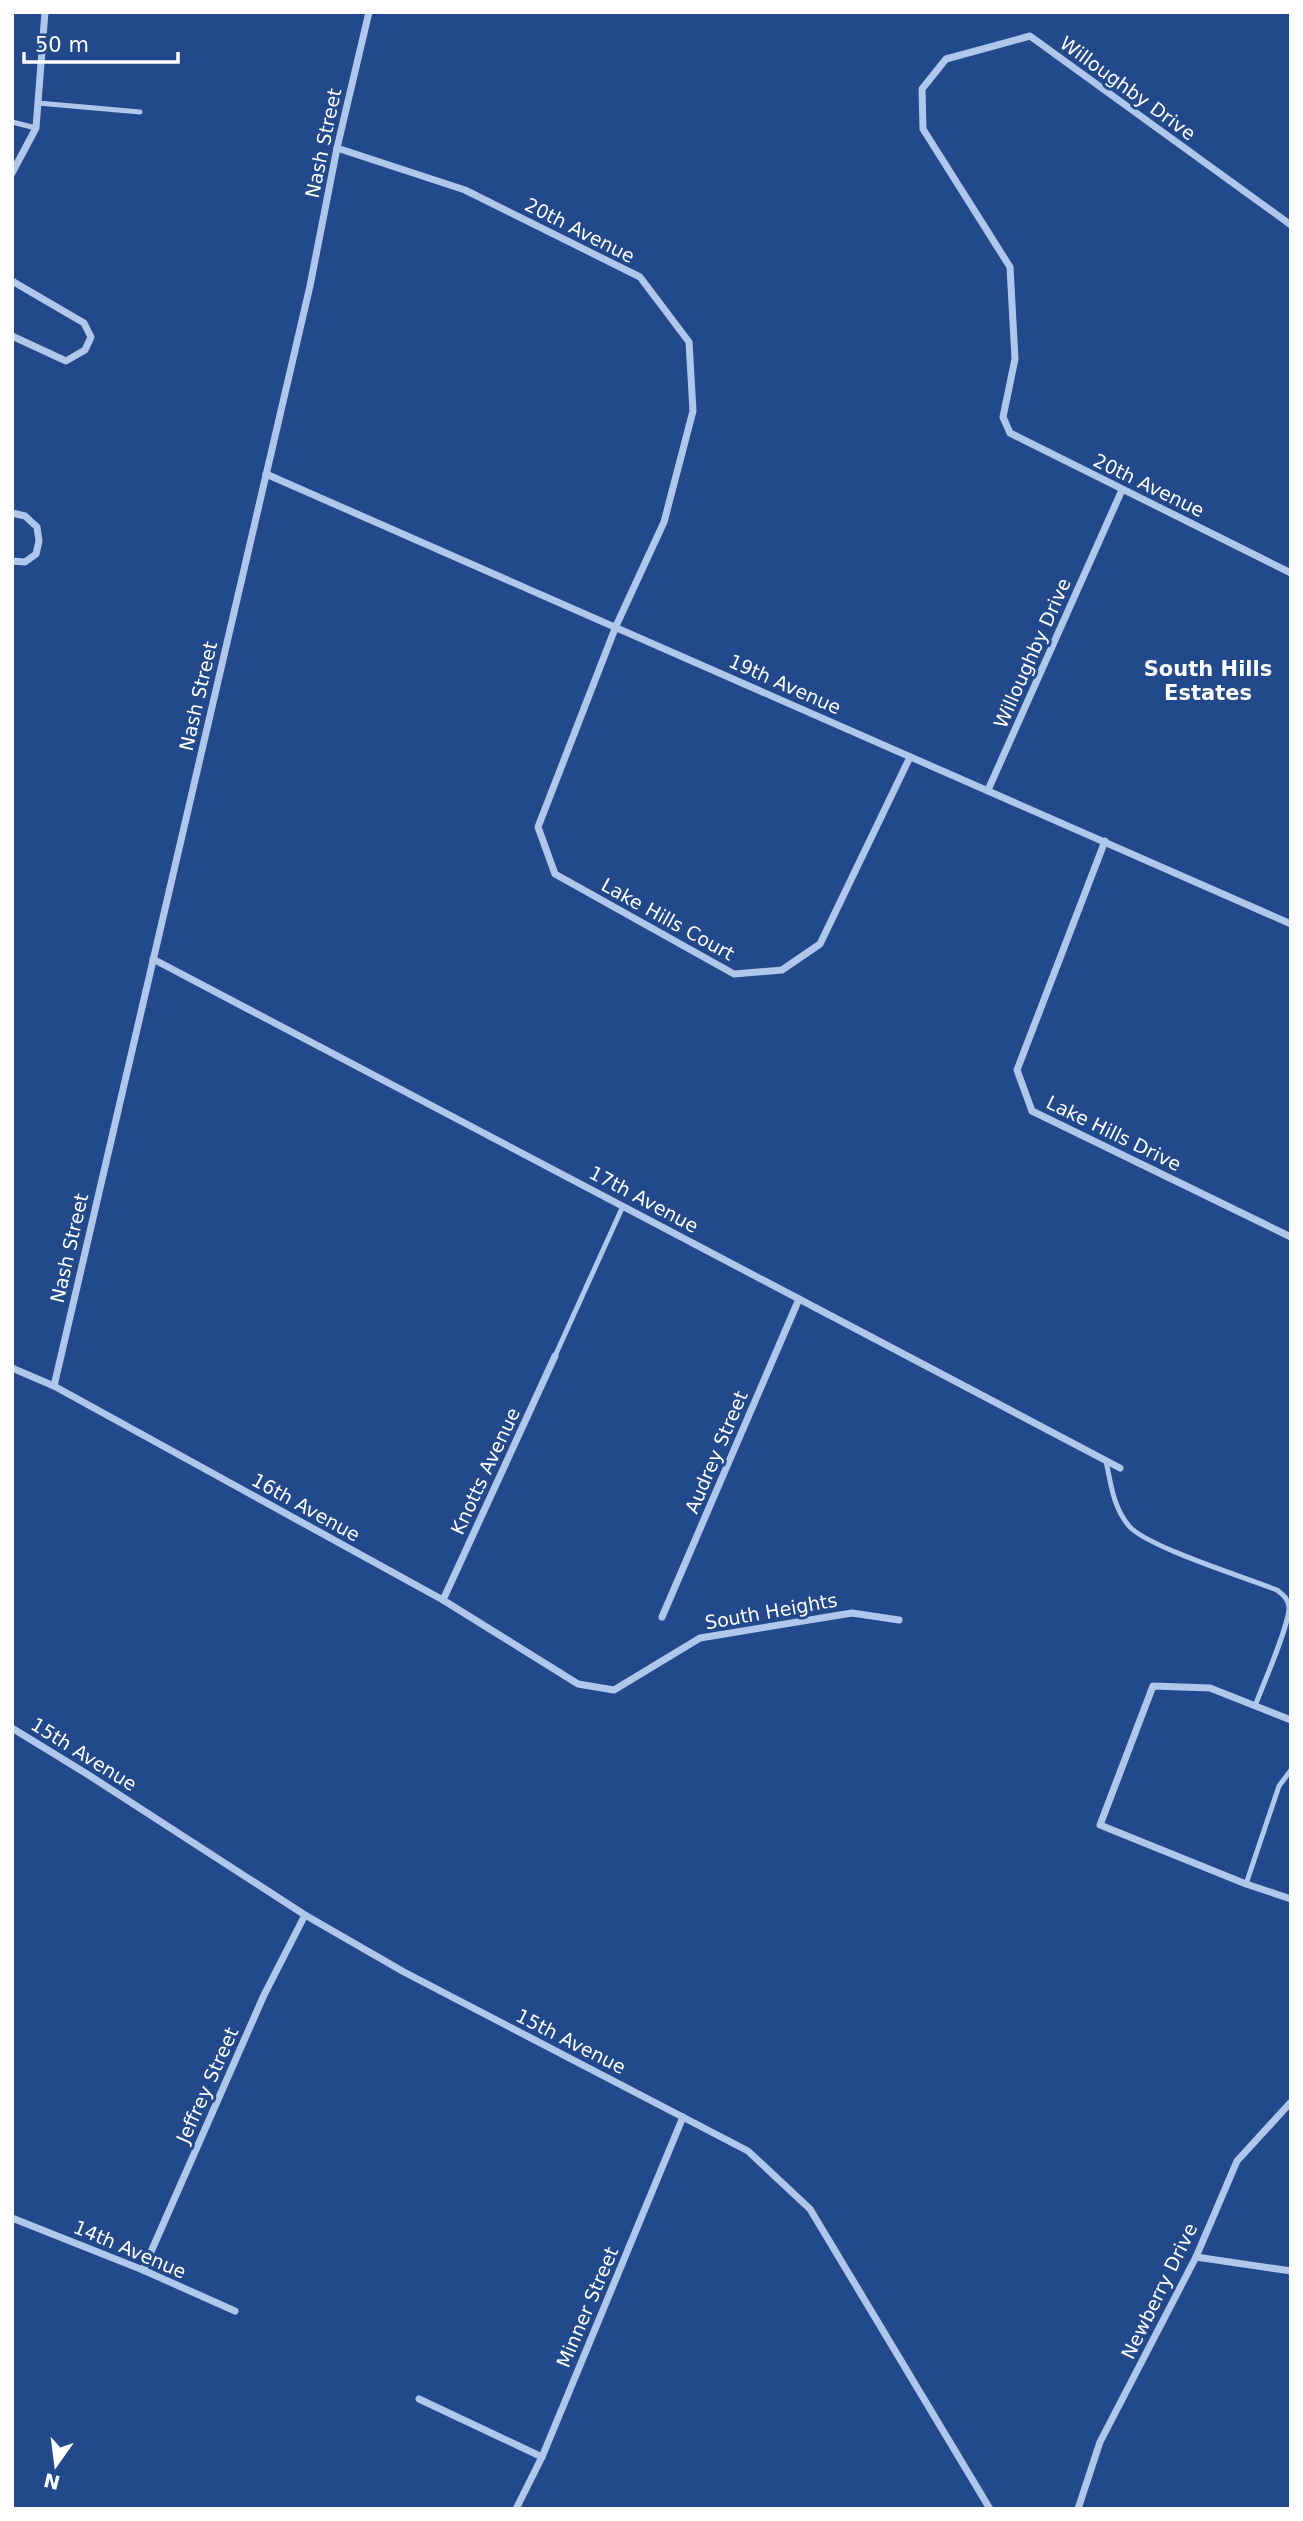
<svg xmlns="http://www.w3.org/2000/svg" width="1303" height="2521" font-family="'DejaVu Sans',sans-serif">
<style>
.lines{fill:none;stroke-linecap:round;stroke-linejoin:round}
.lane{stroke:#afc7eb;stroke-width:5}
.street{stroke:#afc7eb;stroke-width:7}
.labels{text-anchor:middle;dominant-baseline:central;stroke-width:6;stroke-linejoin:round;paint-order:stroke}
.street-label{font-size:19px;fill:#fff;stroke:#22498b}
.neighbourhood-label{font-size:21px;font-weight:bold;fill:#fff;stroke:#22498b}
</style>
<rect width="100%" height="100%" fill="#22498b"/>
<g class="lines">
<!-- lane -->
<g class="lane">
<path d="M38,103L140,112"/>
<path d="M12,122L36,128"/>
<path d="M555,1356L623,1206"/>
<path d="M1106,1461C1111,1484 1113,1507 1129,1526C1147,1547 1247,1578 1277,1590C1283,1595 1288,1598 1289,1607C1290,1624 1262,1687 1255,1706"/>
<path d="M1246,1884L1279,1786L1291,1770"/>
</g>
<!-- street -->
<g class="street">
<path d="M337,148L465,190L640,277L689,342L693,411L664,522L616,626L538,827L555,874L734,974L782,970L820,944L910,757"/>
<path d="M12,173L36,128L45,12"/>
<path d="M1291,225L1030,36L946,59L922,89L923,129L1010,267L1015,359L1003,417L1010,433L1291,573"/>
<path d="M12,281L84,323L91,337L85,350L66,361L12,336"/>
<path d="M266,474L1291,924"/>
<path d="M12,513L25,516L37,527L39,541L36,554L25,562L12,561"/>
<path d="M988,790L1122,490"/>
<path d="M1105,841L1017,1070L1032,1111L1291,1237"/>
<path d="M153,959L1120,1468"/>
<path d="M12,1368L54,1386L443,1600L578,1684L614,1690L700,1638L852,1613L899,1620"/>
<path d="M54,1386L310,286L337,148L369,12"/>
<path d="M443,1600L555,1356"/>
<path d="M662,1617L799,1299"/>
<path d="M1291,1720L1210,1688L1153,1686L1100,1825L1246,1884L1291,1899"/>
<path d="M12,1728L87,1774L305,1915L404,1972L748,2151L810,2209L990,2509"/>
<path d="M12,2218L143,2270L235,2311"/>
<path d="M1196,2257L1291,2271"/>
<path d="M143,2270L264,1995L305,1915"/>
<path d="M419,2399L542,2457"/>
<path d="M516,2509L542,2457L683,2117"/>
<path d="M1078,2509L1100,2442L1196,2257L1237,2161L1291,2102"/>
</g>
</g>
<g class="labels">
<!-- street labels -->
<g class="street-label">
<text transform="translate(1128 88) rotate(36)">Willoughby Drive</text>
<text transform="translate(323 143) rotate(-78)">Nash Street</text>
<text transform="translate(580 230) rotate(27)">20th Avenue</text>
<text transform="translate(1149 485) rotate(26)">20th Avenue</text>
<text transform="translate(1032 653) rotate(-66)">Willoughby Drive</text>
<text transform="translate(785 684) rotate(24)">19th Avenue</text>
<text transform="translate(198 696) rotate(-77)">Nash Street</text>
<text transform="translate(668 919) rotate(29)">Lake Hills Court</text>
<text transform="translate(1114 1133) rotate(26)">Lake Hills Drive</text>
<text transform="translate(644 1199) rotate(28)">17th Avenue</text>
<text transform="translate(69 1248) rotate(-77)">Nash Street</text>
<text transform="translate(716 1452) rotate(-67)">Audrey Street</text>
<text transform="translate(485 1471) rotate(-65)">Knotts Avenue</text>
<text transform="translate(306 1507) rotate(29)">16th Avenue</text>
<text transform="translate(771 1611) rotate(-10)">South Heights</text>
<text transform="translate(84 1754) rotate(32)">15th Avenue</text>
<text transform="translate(571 2041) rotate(27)">15th Avenue</text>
<text transform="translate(207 2085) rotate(-66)">Jeffrey Street</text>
<text transform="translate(130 2249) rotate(23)">14th Avenue</text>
<text transform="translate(1159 2291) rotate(-64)">Newberry Drive</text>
<text transform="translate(587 2307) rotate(-67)">Minner Street</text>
</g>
<!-- neighbourhood labels -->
<g class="neighbourhood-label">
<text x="1208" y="669">South Hills<tspan x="1208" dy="24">Estates</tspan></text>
</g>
</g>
<!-- border -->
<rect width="1303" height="2521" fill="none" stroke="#ffffff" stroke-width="28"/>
<!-- north arrow -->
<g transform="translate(56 2465) rotate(194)" stroke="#22498b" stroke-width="5" paint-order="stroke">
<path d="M0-5L12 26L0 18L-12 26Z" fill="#ffffff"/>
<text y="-10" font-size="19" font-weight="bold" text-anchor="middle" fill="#ffffff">N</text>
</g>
<!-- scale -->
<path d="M24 52v10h154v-10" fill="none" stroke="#ffffff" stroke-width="3.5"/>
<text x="35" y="52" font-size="21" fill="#ffffff" stroke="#22498b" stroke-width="5" paint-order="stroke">50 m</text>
</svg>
